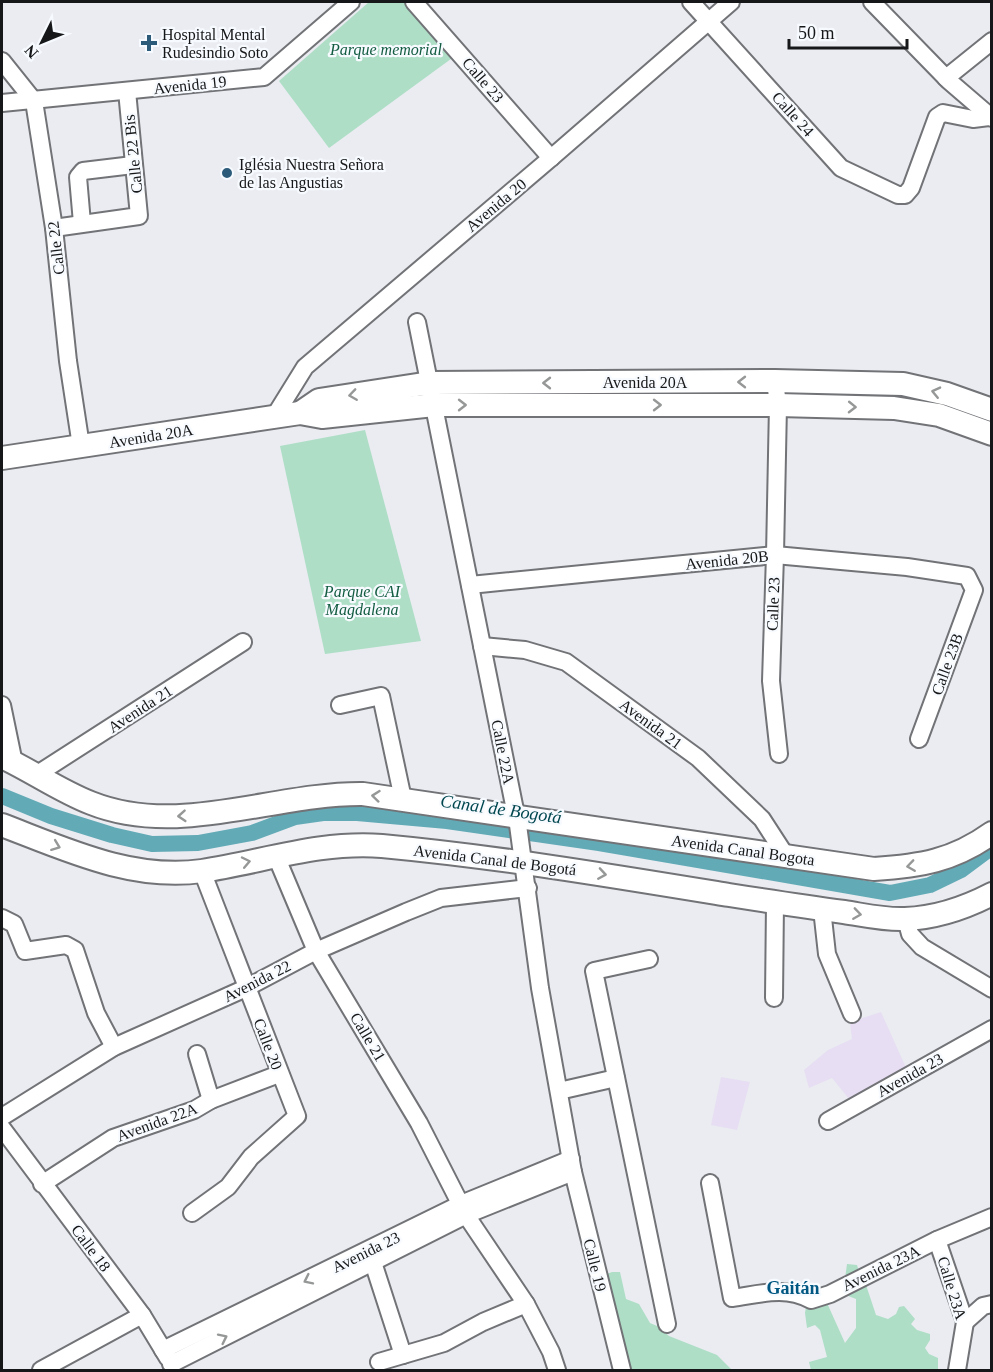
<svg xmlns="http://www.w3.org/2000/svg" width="993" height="1372" font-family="'Times New Roman',serif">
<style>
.industrial{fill:#e7def3}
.green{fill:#aedec6}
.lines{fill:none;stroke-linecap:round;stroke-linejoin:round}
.canal{stroke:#62aab6;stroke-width:16}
.street-casing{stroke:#717377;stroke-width:20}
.secondary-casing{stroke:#717377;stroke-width:26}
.street{stroke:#fff;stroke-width:16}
.secondary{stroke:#fff;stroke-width:22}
.oneway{stroke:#969797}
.poi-dot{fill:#2c5b7a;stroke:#f7fafe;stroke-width:2}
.labels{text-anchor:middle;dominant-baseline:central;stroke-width:4.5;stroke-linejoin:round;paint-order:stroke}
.poi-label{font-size:16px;fill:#161718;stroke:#f7fafe;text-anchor:start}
.park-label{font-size:16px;font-style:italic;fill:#125c41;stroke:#f7fafe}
.street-label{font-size:16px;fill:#161718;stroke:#f7fafe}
.water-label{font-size:18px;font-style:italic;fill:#00474f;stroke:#f7fafe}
.neighbourhood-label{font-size:18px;font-weight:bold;fill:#005782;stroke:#f7fafe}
</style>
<rect width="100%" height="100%" fill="#eaecf1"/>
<!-- industrial -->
<g class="industrial">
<path d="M881,1012L907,1070L875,1085L850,1100L832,1078L809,1088L804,1070L828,1050L852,1039L850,1022Z"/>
<path d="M721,1077L750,1082L737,1130L711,1125Z"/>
</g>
<!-- green -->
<g class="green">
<path d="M369,2H409L455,56L329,148L279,81Z"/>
<path d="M365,430L421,641L325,654L280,446Z"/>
<path d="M847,1264L857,1265L860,1275L866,1285L876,1315L888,1319L896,1314L899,1307L904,1306L915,1319L911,1324L917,1330L930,1334V1340L925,1348L929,1354L938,1358V1370H811L809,1362L827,1357L820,1330L815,1325L807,1328L805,1313L807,1301L827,1303L845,1343L856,1328V1299L843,1294Z"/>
<path d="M612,1272H620L626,1299L639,1304L650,1323L657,1326L669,1336L717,1355L732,1370H626L604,1275Z"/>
</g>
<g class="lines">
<!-- canal -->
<path class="canal" d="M2,796L51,816L112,835L152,844L198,843L252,833L295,817L323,813H357L447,821L599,843L890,893L930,885L961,870L992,847"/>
<defs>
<g id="street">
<path d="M414,2L551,158"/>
<path d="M691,2L841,168L898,195H905L911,188L937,117L943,113L973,119L989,117"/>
<path d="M872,2L949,81L992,118"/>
<path d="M2,61L34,101L54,228L68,361L81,446"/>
<path d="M946,78L992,41"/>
<path d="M2,103L264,77L351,2"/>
<path d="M82,223L78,177L83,171L133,165"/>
<path d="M54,228L139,216L127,91"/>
<path d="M417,322L518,825L540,988L573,1172L622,1370"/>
<path d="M775,381L778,405L775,555L771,681L779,754"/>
<path d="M274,417L305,367L551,158L731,2"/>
<path d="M470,585L775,555L907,567L967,576L974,590L919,739"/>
<path d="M482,646L525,650L566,662L698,758L762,819L786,856"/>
<path d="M2,705L14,763"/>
<path d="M340,705L381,696L403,799"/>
<path d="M36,775L243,642"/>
<path d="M276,856L316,951L419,1123L466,1215L526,1304L551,1352L557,1370"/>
<path d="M822,909L827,954L852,1014"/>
<path d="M2,918L14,924L25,951L66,945L75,950L96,1013L114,1047"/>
<path d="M906,919L910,934L922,947L992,989"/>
<path d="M649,959L594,971L667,1324"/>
<path d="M774,998L775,902"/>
<path d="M197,1054L211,1100"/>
<path d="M559,1091L616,1078"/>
<path d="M2,1117L114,1047L246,988L316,951L406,912L441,898L528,888"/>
<path d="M828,1121L992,1029"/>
<path d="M2,1128L142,1315L168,1358"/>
<path d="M710,1183L732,1298C761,1294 785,1286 811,1300L830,1294L937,1240L992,1217"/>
<path d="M42,1184L113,1138L194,1110L211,1100L279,1074"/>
<path d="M192,1213L228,1187L251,1157L297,1116L202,871"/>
<path d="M937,1240L965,1322L957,1370"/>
<path d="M370,1253L403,1355"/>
<path d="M965,1322L983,1306L992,1304"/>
<path d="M163,1350L461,1204L571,1159"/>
<path d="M379,1362L444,1343L483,1322L526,1304"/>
<path d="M171,1364L466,1215L573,1172"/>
<path d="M41,1370L142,1315"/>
</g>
<g id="secondary">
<path d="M300,413L319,400L430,383L775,381L903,384L947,394L992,410"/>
<path d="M2,458L300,413L322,417L434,405H778L894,408L939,415L992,434"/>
<path d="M2,757C32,771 60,791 91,803C179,838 273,793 363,794L874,869C920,866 953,861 992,833"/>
<path d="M2,825C65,849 132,881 202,871C262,862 320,841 382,846C499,857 613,876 729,895C767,901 806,907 844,912C864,915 884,920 905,919C935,918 965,908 992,894"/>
</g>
</defs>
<!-- street casing -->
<use href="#street" class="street-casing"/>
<!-- secondary casing -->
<use href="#secondary" class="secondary-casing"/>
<!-- street -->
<use href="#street" class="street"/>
<!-- secondary -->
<use href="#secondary" class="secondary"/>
</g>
<!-- one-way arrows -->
<defs><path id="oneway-chevron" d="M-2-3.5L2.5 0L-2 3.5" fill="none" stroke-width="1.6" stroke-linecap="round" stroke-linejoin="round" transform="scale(1.5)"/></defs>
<g class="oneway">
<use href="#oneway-chevron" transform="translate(742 382) rotate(180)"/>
<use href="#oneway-chevron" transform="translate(547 383) rotate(180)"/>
<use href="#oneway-chevron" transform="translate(936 392) rotate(-167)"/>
<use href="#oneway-chevron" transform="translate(353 395) rotate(172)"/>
<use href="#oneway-chevron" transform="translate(462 405)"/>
<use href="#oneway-chevron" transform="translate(657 405)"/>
<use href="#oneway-chevron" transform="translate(852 407) rotate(1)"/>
<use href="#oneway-chevron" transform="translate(376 796) rotate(-174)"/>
<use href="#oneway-chevron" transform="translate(182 816) rotate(176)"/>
<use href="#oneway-chevron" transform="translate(56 846) rotate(21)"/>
<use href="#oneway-chevron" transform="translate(246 862) rotate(-12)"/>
<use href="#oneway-chevron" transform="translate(911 866) rotate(172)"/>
<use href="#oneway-chevron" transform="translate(602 874) rotate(9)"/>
<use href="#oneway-chevron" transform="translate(857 914) rotate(8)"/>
<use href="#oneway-chevron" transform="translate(308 1280) rotate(154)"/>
<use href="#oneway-chevron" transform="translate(223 1338) rotate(-26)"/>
</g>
<!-- markers -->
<g class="poi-dot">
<path d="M146 34h6v6h6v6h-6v6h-6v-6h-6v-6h6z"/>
<circle cx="227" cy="173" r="6"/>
</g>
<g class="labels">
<!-- poi labels -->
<g class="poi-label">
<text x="162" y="34">Hospital Mental<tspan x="162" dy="18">Rudesindio Soto</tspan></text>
<text x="239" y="164">Iglésia Nuestra Señora<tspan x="239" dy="18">de las Angustias</tspan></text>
</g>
<!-- park labels -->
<g class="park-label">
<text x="386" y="49">Parque memorial</text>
<text x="362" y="591">Parque CAI<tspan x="362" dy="18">Magdalena</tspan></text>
</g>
<!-- street labels -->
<g class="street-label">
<text transform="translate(483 80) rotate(49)">Calle 23</text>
<text transform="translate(190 85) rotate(-6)">Avenida 19</text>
<text transform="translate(793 114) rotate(48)">Calle 24</text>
<text transform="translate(133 154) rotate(-96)">Calle 22 Bis</text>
<text transform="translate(496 205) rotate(-40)">Avenida 20</text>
<text transform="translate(56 248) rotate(-97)">Calle 22</text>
<text x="645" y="382">Avenida 20A</text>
<text transform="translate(151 436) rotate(-9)">Avenida 20A</text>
<text transform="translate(727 560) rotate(-6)">Avenida 20B</text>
<text transform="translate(773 604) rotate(-88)">Calle 23</text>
<text transform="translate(947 664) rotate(-70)">Calle 23B</text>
<text transform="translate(140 709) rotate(-33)">Avenida 21</text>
<text transform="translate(651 724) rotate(36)">Avenida 21</text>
<text transform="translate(503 752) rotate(79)">Calle 22A</text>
<text transform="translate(743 850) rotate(8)">Avenida Canal Bogota</text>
<text transform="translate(495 860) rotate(7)">Avenida Canal de Bogotá</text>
<text transform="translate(257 981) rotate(-27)">Avenida 22</text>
<text transform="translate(368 1037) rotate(59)">Calle 21</text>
<text transform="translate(268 1044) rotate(69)">Calle 20</text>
<text transform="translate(910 1075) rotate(-29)">Avenida 23</text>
<text transform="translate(157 1122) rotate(-20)">Avenida 22A</text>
<text transform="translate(91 1248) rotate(53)">Calle 18</text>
<text transform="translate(366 1252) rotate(-26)">Avenida 23</text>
<text transform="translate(595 1265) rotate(76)">Calle 19</text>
<text transform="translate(881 1268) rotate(-26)">Avenida 23A</text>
<text transform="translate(952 1288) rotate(73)">Calle 23A</text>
</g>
<!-- water labels -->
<g class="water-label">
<text transform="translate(501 809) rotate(8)">Canal de Bogotá</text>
</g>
<!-- neighbourhood labels -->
<g class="neighbourhood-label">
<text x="793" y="1288">Gaitán</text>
</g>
</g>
<!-- border -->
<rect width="993" height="1372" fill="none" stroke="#161718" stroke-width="6"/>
<!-- north arrow -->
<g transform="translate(42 42) rotate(227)" stroke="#f7fafe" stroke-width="4.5" paint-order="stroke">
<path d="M0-4.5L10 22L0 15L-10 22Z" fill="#161718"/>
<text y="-9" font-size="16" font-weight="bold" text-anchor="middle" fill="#161718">N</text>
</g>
<!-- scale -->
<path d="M789 39v9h118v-9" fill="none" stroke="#161718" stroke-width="3"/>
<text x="798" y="39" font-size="18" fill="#161718" stroke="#f7fafe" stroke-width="4.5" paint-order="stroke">50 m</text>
</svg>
